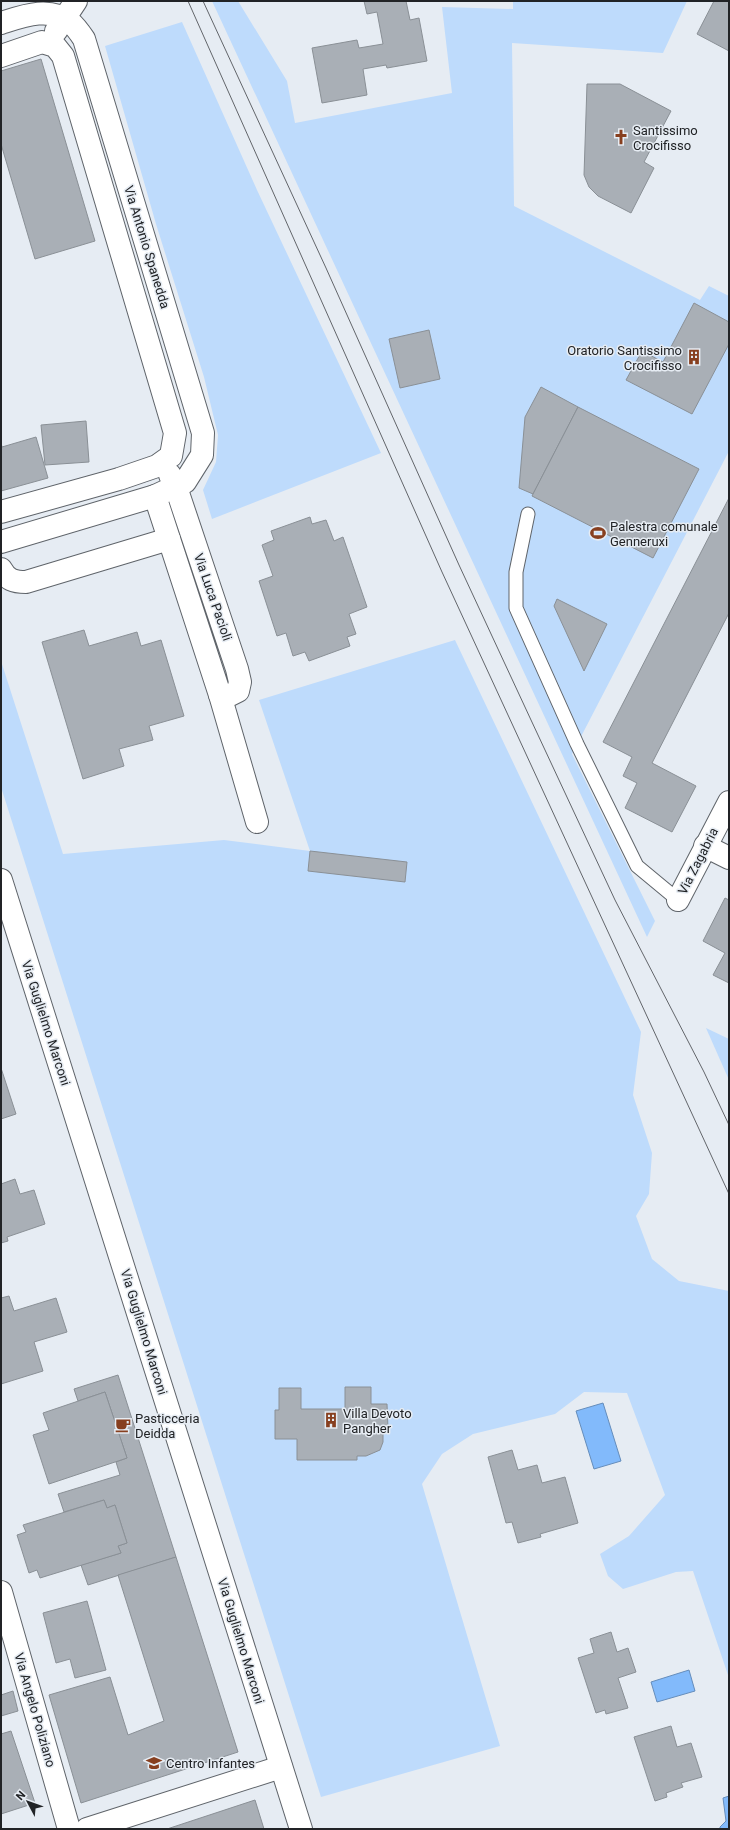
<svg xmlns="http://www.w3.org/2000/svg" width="730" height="1830" font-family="Roboto,sans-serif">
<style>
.green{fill:#bedbfc}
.water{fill:#82bafb;stroke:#658dbb}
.building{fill:#a9afb6;stroke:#8a9096}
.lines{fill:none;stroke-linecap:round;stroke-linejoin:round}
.lane-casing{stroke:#5f646a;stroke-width:15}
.street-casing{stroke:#5f646a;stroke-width:24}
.secondary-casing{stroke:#5f646a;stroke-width:24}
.lane{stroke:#fff;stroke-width:13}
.street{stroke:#fff;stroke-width:22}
.secondary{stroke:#fff;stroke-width:22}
.tram{stroke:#62656a;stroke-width:1}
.labels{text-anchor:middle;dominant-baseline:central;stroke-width:3;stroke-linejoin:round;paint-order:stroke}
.poi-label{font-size:13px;fill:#212326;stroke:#e6ecf3;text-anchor:start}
.street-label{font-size:13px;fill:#212326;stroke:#e6ecf3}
</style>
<rect width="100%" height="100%" fill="#e6ecf3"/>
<!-- green -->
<g class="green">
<path d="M212,1H238L287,81L295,123L452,93L442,7L513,9V1H687L663,53L512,43L514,206L700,300L709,286L729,296V451L572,754L655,921L647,937Z"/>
<path d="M182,22L257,190L381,453L212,519L203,490L216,462L218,435L204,377L156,224L105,46Z"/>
<path d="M455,640L641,1032L633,1095L652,1153L649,1194L636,1216L652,1259L679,1281L729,1291V1678L693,1571L676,1572L623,1589L608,1576L600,1554L629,1536L665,1495L627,1393L584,1392L555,1414L473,1434L442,1454L422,1484L500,1746L321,1797L1,787V661L63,854L224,840L310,851L259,700Z"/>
<path d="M706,1028L729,1039V1080Z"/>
</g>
<!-- water -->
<g class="water">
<path d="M603,1403L621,1461L594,1469L576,1411Z"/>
<path d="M689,1670L695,1691L657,1702L651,1682Z"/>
<path d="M729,1796V1829H720V1827L726,1821L723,1798Z"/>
</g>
<!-- building -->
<g class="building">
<path d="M364,1H406L410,20L419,18L427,61L387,68L386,65L363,69L367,95L322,103L312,48L357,40L359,48L383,44L377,12L367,14Z"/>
<path d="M714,1H729V51L697,34Z"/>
<path d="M41,59L95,241L35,259L1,144V71Z"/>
<path d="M587,84H620L671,111L644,162L654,168L631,213L598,196L589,187L584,175Z"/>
<path d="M694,303L729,322V344L692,414L626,380L642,351L663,362Z"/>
<path d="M429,330L440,379L400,388L389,339Z"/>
<path d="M541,387L578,407L533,494L519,488L525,417Z"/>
<path d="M578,407L699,469L653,558L532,496Z"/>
<path d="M86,421L89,462L45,465L41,425Z"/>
<path d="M36,437L48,478L1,491V443L2,447Z"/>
<path d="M729,498V613L652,763L696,786L672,832L625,808L637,783L623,776L632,757L603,742Z"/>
<path d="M310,517L312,524L326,520L334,541L343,537L367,607L349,614L356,634L347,637L350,646L309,661L305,652L293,656L286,633L277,636L259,581L273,576L262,545L274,540L271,531Z"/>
<path d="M557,599L607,624L584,671L554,606Z"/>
<path d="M84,630L89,646L137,632L141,646L161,640L184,716L149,726L153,740L119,749L124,766L83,779L42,642Z"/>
<path d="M310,851L407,862L405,882L308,871Z"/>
<path d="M725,898L729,900V983L713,975L725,953L703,941Z"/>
<path d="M1,1068L16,1114L1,1119Z"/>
<path d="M15,1179L20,1194L34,1190L45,1224L7,1237L8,1241L1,1243V1184Z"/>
<path d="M9,1296L14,1311L56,1298L67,1332L34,1342L43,1371L1,1384V1298Z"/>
<path d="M118,1375L176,1557L88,1585L81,1565L121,1553L118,1546L127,1543L115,1505L107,1508L104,1500L64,1512L58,1494L120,1475L116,1462L127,1458L105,1392L78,1401L74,1389Z"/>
<path d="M345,1387H371V1404H387L388,1429H383V1442L380,1450L366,1456H357V1460H297V1439H275V1410H279V1388H301V1409H345Z"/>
<path d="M105,1392L127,1458L49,1484L33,1435L49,1430L43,1413Z"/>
<path d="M512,1450L518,1470L537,1465L542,1483L565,1477L578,1523L540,1534L541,1537L518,1543L512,1522L506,1523L488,1457Z"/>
<path d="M104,1500L107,1508L115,1505L127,1543L118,1546L121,1553L40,1578L37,1570L29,1573L17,1535L26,1532L23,1525Z"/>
<path d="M176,1557L238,1752L81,1803L49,1695L110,1677L128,1735L164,1721L118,1575Z"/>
<path d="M87,1601L106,1670L75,1678L70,1659L56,1663L43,1613Z"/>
<path d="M611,1632L617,1652L628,1648L636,1672L618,1678L628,1708L606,1714L605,1710L596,1713L578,1658L594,1653L590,1639Z"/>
<path d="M13,1691L18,1711L1,1716V1695Z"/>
<path d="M671,1726L677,1747L691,1743L702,1777L681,1783L683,1787L666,1793L667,1797L655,1801L634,1737Z"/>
<path d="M11,1731L35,1803L1,1814V1734Z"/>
<path d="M255,1800L264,1829H167Z"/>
</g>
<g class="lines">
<defs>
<path id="lane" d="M528,514L516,572V608L577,744L637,866L678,900"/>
<g id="street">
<path d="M1,23C23,16 49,6 70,22C75,26 80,33 84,39L203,433L202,455L185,482L155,496L1,542"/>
<path d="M56,31L76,1"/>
<path d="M1,56L42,42L55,46L63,56L175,433L171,456L157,466L119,479L1,512"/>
<path d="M155,496L220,695H230L238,691L240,682L237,669L176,487L170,475"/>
<path d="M1,569C7,580 14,582 26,582L169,539"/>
<path d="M220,695L257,822"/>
<path d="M705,846L729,858"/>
<path d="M678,900L729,802"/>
<path d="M1,1592L69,1829"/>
<path d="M87,1829L281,1767"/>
</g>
<path id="secondary" d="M1,880L301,1829"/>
</defs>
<!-- lane casing -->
<use href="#lane" class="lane-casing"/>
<!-- street casing -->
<use href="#street" class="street-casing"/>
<!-- secondary casing -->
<use href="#secondary" class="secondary-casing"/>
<!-- lane -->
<use href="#lane" class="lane"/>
<!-- street -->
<use href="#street" class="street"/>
<!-- secondary -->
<use href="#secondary" class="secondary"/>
<!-- tram -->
<g class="tram">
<path d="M188,1L442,572L729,1194"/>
<path d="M203,1L326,268L459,565L531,720L615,900L704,1072L729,1125"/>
</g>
</g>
<!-- icons -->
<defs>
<symbol id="church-bare" viewBox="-9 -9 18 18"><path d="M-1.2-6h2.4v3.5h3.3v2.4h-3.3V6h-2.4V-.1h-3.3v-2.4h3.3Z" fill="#873f1f" stroke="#e6ecf3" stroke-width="2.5" paint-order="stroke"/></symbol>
<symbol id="building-bare" viewBox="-9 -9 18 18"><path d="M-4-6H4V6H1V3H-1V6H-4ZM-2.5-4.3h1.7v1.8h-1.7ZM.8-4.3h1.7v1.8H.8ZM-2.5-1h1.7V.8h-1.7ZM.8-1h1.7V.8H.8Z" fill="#873f1f" stroke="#e6ecf3" stroke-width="2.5" paint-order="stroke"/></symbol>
<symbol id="stadium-bare" viewBox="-9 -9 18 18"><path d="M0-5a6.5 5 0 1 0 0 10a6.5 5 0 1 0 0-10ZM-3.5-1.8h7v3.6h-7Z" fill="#873f1f" stroke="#e6ecf3" stroke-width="2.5" paint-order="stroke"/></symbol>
<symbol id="cafe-bare" viewBox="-9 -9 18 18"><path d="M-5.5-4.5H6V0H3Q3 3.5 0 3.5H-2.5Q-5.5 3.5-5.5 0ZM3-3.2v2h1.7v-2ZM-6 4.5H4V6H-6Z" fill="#873f1f" stroke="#e6ecf3" stroke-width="2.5" paint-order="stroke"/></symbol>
<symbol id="school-bare" viewBox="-9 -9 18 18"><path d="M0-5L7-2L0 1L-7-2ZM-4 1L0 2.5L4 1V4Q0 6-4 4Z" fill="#873f1f" stroke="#e6ecf3" stroke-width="2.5" paint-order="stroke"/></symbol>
</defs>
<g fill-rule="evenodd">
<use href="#church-bare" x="610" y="126" width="22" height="22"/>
<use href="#building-bare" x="683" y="346" width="22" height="22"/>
<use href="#stadium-bare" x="587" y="522" width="22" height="22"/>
<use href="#building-bare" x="320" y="1409" width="22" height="22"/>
<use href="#cafe-bare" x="112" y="1414" width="22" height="22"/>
<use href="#school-bare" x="143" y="1752" width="22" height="22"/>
</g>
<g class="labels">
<!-- poi labels -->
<g class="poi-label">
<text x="633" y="130">Santissimo<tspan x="633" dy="15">Crocifisso</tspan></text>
<text x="682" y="350" text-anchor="end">Oratorio Santissimo<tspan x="682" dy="15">Crocifisso</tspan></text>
<text x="610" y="526">Palestra comunale<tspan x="610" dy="15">Genneruxi</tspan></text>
<text x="343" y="1413">Villa Devoto<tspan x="343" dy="15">Pangher</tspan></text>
<text x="135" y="1418">Pasticceria<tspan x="135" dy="15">Deidda</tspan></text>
<text x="166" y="1763">Centro Infantes</text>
</g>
<!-- street labels -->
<g class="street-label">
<text transform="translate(147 247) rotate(73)">Via Antonio Spanedda</text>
<text transform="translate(213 597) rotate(71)">Via Luca Pacioli</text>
<text transform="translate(698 861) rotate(-63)">Via Zagabria</text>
<text transform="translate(46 1023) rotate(72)">Via Guglielmo Marconi</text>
<text transform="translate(144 1332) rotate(73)">Via Guglielmo Marconi</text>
<text transform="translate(241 1641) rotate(73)">Via Guglielmo Marconi</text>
<text transform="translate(35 1710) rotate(74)">Via Angelo Poliziano</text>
</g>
</g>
<!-- border -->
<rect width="730" height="1830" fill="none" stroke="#212326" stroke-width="4"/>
<!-- north arrow -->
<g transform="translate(28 1802) rotate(311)" stroke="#e6ecf3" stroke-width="3" paint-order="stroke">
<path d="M0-3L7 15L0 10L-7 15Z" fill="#212326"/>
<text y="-6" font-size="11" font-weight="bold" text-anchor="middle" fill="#212326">N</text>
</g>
</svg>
